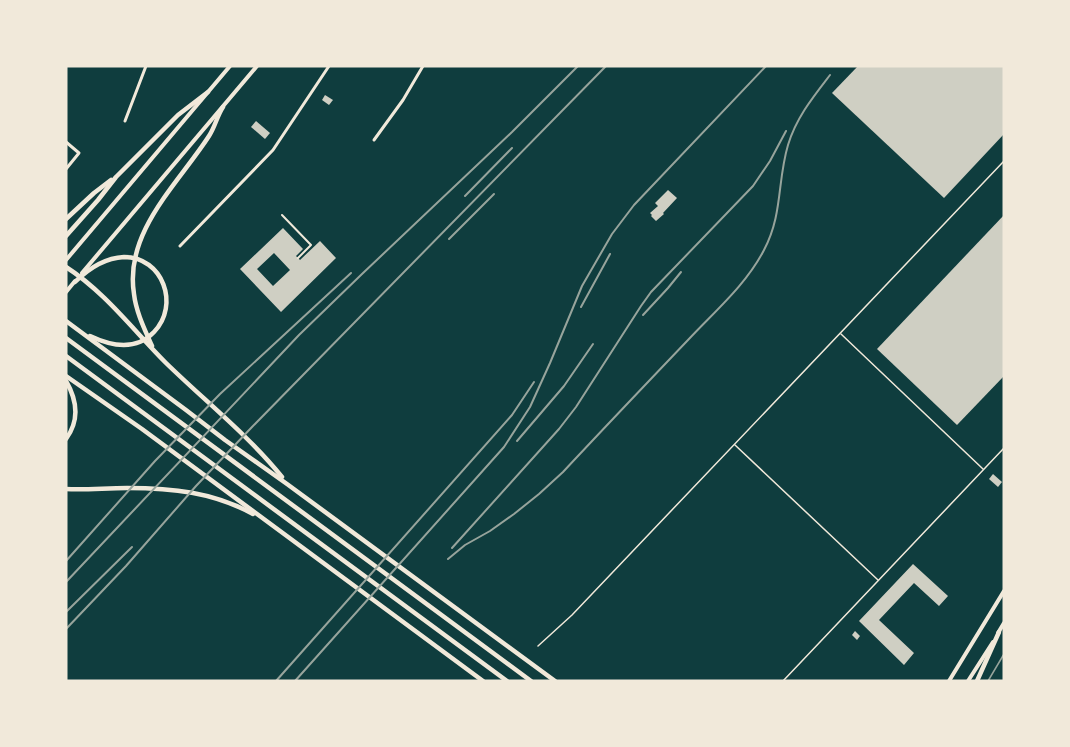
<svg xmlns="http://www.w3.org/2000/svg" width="1070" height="747" font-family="Manrope,sans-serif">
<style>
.building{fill:#cfcfc3;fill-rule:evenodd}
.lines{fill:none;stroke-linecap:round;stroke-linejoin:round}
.service{stroke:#f1e9da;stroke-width:1.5}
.pedestrian{stroke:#f1e9da;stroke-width:2}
.minor{stroke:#f1e9da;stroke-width:3}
.secondary{stroke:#f1e9da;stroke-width:4}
.primary{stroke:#f1e9da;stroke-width:4.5}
.motorway{stroke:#f1e9da;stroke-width:4.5}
.tram{stroke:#97a49c;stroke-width:1.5}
.rail{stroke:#97a49c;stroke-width:2}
</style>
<rect width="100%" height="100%" fill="#0f3d3e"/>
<!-- building -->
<g class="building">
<path d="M858,66H1004V134L944,198L832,93Z"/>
<path d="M325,95L333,100L329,105L322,100Z"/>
<path d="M256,121L270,133L265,139L251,127Z"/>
<path d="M668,190L677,198L663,213L664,214L656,221L651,216L652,215L650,213L658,206L655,203Z"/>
<path d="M1004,215V376L957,425L877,349Z"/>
<path d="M283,228L303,249L296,256L300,260L320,241L336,258L281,312L240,269ZM274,253L290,270L273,286L257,269Z"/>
<path d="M993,474L1002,482L998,487L989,479Z"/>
<path d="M913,564L948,596L939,606L914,583L879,620L914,653L904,665L859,621Z"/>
<path d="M855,631L860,636L857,640L852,635Z"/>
</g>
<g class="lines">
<!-- service -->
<g class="service">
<path d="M841,334L983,469"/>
<path d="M735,445L878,580"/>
<path d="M538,646L572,615L1004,161"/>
<path d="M783,681L1004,448"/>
</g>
<!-- pedestrian -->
<path class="pedestrian" d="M282,215L311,245L298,258"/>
<!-- minor -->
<g class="minor">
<path d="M125,121L146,66"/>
<path d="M374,140L403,100L423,66"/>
<path d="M66,142L79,153L66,169"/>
<path d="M180,246L273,150L329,66"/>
</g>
<!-- secondary -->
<g class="secondary">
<path d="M66,260L230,66"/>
<path d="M82,273L257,66"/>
<path d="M66,292L75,281"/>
<path d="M998,633L1004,623"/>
<path d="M949,681L1004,591"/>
<path d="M968,681L993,642"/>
</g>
<!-- primary -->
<g class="primary">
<path d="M66,219L94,193L111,180"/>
<path d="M66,236L98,200L116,177L178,115L208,92"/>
<path d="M66,267C105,292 134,331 166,363C205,401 248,435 282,477"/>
<path d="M75,282C88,269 105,258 124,257C163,257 180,305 154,332C136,351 111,346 90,336"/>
<path d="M66,321L186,410L225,440L287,484L555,681"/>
<path d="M152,346C145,330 136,312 134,294C124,232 178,184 209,136C215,127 217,116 223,107"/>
<path d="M66,376L142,429L483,681"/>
<path d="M66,381C77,400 80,420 66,439"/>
<path d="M66,489C86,490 106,488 127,488C172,488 213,492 253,514"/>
</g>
<!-- motorway -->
<g class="motorway">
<path d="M66,338L531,681"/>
<path d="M66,356L507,681"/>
<path d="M977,681L999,632"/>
</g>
<!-- tram -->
<path class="tram" d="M988,681L1004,654"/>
<!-- rail -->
<g class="rail">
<path d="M465,196L512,148"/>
<path d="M449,239L494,194"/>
<path d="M581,307L610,254"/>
<path d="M643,315L668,288L681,272"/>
<path d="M517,441L564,386L593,344"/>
<path d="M452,548L559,429L576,407L641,306L651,292L753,186L770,161L786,131"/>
<path d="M448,559L465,545L490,531L514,514L539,494L563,472C604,428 646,384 688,340C714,312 746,285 764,250C783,214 777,182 788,145C796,118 813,97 830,75"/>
<path d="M66,561L155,461L220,394L351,273"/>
<path d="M66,582L299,335L362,274L512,132L578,66"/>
<path d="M66,612L132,547"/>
<path d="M66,629L126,566L196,486L252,427L606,66"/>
<path d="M276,681L512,415L534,382"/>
<path d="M295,681L504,447L530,407L550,363L582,286L612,234L634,205L766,66"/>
</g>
</g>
<!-- border -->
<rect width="1070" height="747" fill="none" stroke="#f1e9da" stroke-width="135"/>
</svg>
